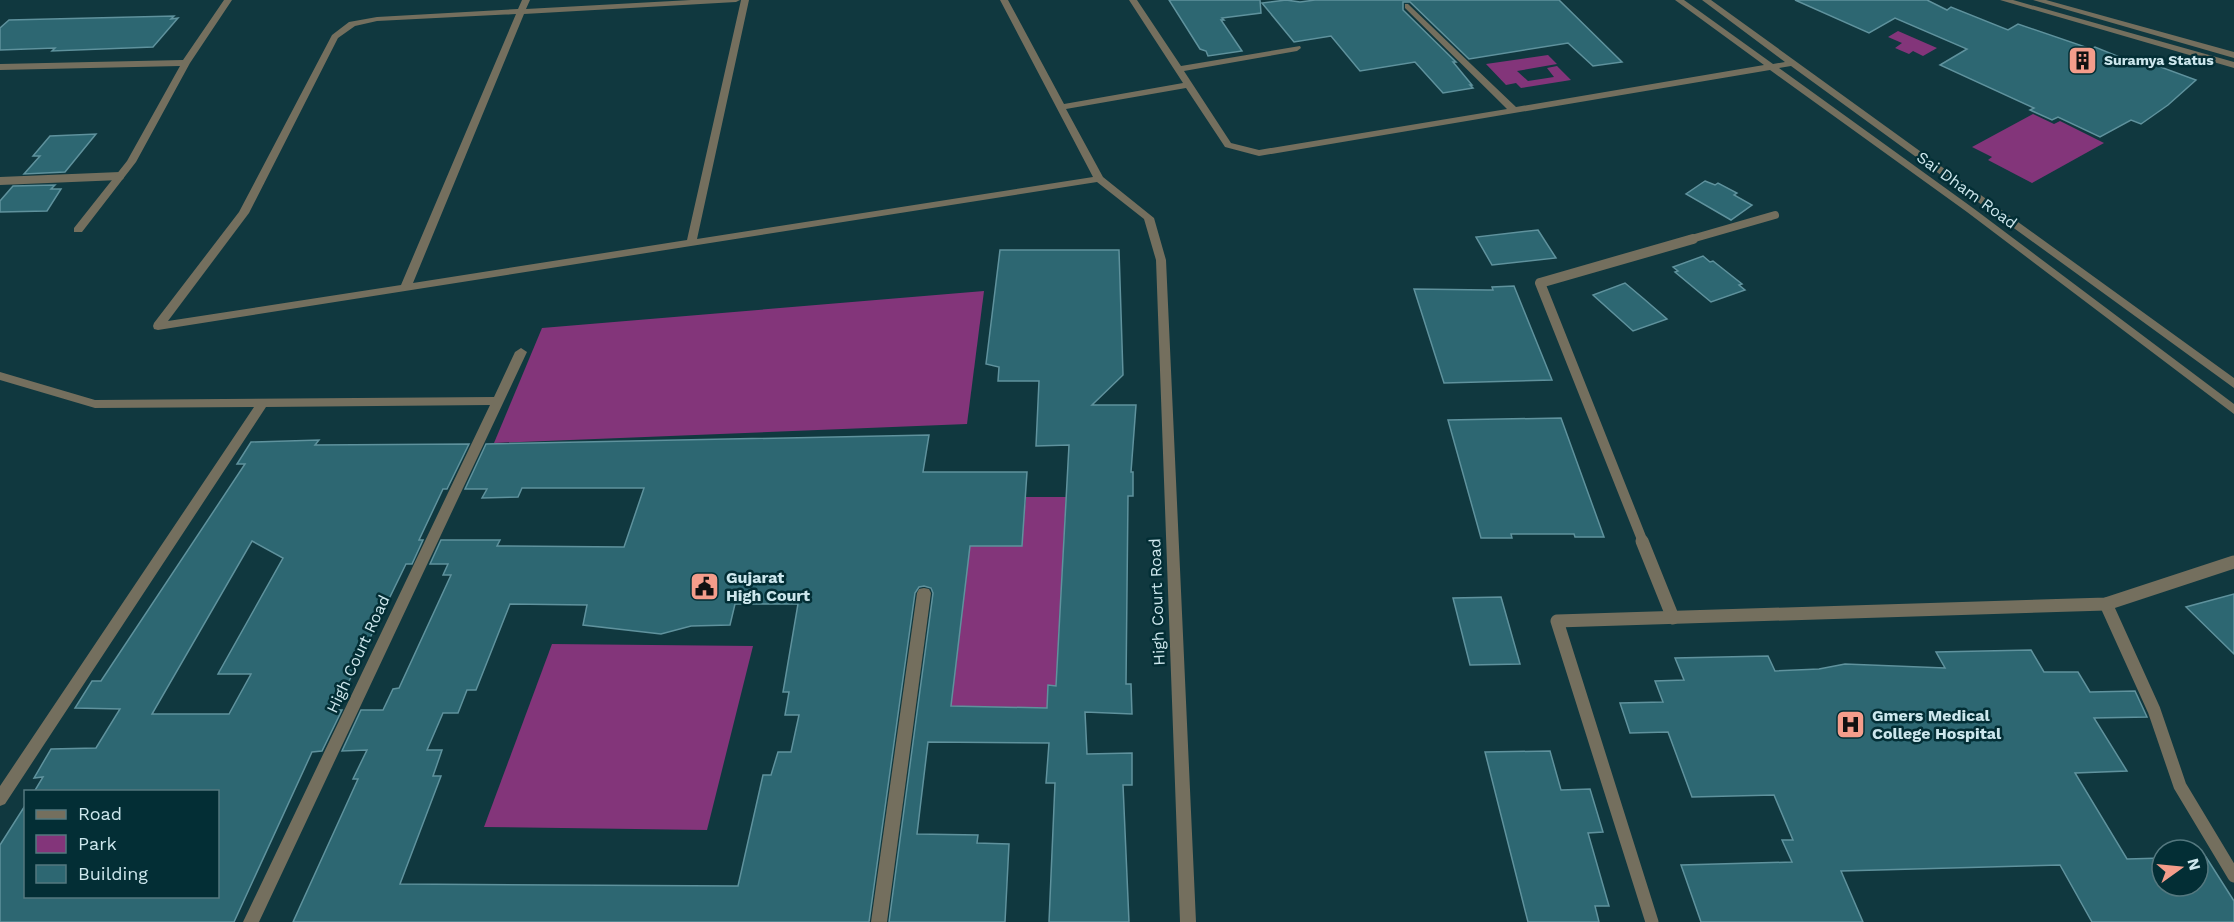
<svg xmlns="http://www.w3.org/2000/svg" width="2234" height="922" font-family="'Work Sans',sans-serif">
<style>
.green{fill:#83357a}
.building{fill:#2d6772;stroke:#5f929d;stroke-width:1.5;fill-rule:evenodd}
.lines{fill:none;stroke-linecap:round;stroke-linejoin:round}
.service-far2{stroke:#746f5e;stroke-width:8}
.service-far1{stroke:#746f5e;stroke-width:10}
.service{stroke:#746f5e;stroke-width:13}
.minor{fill:#746f5e;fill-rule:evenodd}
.tertiary{fill:#746f5e;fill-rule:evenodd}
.labels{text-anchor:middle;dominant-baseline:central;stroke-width:5;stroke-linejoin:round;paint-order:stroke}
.far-poi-label{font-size:14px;font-weight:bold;fill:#cde7ed;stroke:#032e35;text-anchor:start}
.street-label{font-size:16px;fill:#cde7ed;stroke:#032e35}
.poi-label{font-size:16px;font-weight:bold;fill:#cde7ed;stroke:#032e35;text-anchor:start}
</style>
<rect width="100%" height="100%" fill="#10383f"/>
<!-- green -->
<g class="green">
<path d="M1898,31L1937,48L1923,56L1913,51L1909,54L1895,48L1902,43L1888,37Z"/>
<path d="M1548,55L1557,64L1517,71L1528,81L1554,77L1547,68L1557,66L1571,80L1521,88L1516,83L1506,85L1486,64Z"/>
<path d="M2033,114L2054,124L2060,121L2104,143L2032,183L1988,160L1992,157L1972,147Z"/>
<path d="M984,291L967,424L494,443L542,328Z"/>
<path d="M1026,497H1066L1056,686H1048L1047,708L951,706L970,546H1021Z"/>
<path d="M552,644L753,646L707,830L484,827Z"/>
</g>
<!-- building -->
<g class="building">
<path d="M1169,0H1260L1261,13L1222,18L1224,20H1221L1242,51L1208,56L1206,51L1200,49Z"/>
<path d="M1286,0L1300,2L1315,0H1559L1622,62L1593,66L1568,43L1469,59L1410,2H1403V10L1456,62H1453L1472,85H1470L1473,88L1443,93L1415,62L1360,71L1331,36L1294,42L1262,3Z"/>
<path d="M1795,0H1927L1947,10L1951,7L2008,30L2018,24L2091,49L2095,47L2144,67L2150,63L2196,80L2168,105L2141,124L2131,120L2100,137L2058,117L2052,120L2030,110L2034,108L1940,65L1967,49L1895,18L1869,33Z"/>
<path d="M174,16L171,19L178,18L153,47L52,51L55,48L0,50V28L9,20Z"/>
<path d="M96,134L65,172L24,174L40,156H33L50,136Z"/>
<path d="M1705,181L1715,185L1718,183L1737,193L1734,195L1752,205L1731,220L1686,194Z"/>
<path d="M55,185L51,189H61L47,211L0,212V201L13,186Z"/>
<path d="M1538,230L1556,258L1492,265L1476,237Z"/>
<path d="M1000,250H1119L1123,375L1092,405H1136L1131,472H1133V496H1128L1126,684H1131L1132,714L1085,712L1087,754L1132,753V785H1123L1129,922H1049L1055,783H1046L1049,743L928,742L917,834L978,835L977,843L1009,844L1005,922H889L933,593L931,588L924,586L919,587L915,593L869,922H293L358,779H353L367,750L342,751L361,710H383L393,689L399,688L451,575H443L448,564H430L441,540H500L497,546L624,547L644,488H522L518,497L482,498L487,489H465L486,444L929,435L923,472H1027L1022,546H970L951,706L1047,708L1048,685L1056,686L1069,445L1036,446L1039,381H998L999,367L986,364ZM510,604L587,605L583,625L661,634L691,626L730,625L735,604H798L783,692H789L785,715H799L791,752H778L771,775H763L738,886L400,884L441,776H433L442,750H427L443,713H458L467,690H476Z"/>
<path d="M1703,256L1710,262L1713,261L1742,284L1739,285L1745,290L1711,302L1675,272L1678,271L1673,267Z"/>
<path d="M1625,283L1644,299L1667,319L1633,331L1593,295Z"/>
<path d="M1514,286L1552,380L1444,383L1414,289L1488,290H1493L1492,287Z"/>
<path d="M1561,418L1604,537H1575L1574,534H1511L1512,538H1481L1448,420Z"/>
<path d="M319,440L315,445L469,444L447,489H443L419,540H423L412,564H406L335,710H342L322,751L312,752L234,922H0V845L26,804V897H218V792H34L43,777L34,778L51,749L96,748L120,709L75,708L92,681H101L245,464H237L251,442ZM252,541L283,558L218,674H251L229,714H152Z"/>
<path d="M2234,594V654L2186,607Z"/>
<path d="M1501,597L1520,664L1470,665L1453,598Z"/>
<path d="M2031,650L2044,672H2078L2090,692L2135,691L2147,717L2094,718L2127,771L2075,773L2127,859L2162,858V886H2198V857H2206L2234,901V922H2092L2060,865L1841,871L1863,922H1701L1681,865L1792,862L1782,840H1793L1774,795L1692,797L1668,732L1630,733L1620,703L1663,702L1655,681L1684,680L1675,658L1768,656L1775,671L1819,669L1845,664L1945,668L1936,652Z"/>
<path d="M1550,751L1561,790L1590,789L1603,832L1588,833L1609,906H1595L1599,922H1528L1485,752Z"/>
</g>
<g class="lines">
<!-- service-far2 -->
<g class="service-far2">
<path d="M0,181L120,176"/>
<path d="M1688,240L1775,215"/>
</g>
<!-- service-far1 -->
<path class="service-far1" d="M1643,542L1540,283L1693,239"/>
<!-- service -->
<g class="service">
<path d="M1642,541L1673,618"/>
<path d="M2106,604L2154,710L2180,786L2234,876"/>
<path d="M1652,922L1557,621L2106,604L2234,562"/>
</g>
<!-- minor -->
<g class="minor">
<path d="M224,0H232L190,63L136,162L82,232H74V228L127,161L180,66L0,70V64L183,60Z"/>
<path d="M522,0H530L526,9L691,0H740L736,2L524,14L413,283L687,240L741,0H749L697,239L1093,177L1000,0H1008L1064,104L1183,83L1129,0H1137L1181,66L1300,46L1301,48L1297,51L1184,71L1231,143L1259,150L1507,109L1405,8V4H1408L1516,107L1764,65L1675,0H1684L1773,64L1785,62L1702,0H1711L2234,378V388L1791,66L1779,68L1973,208L2234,404V414L1967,212L1770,70L1259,156L1225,147L1186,88L1066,109L1103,177L1154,218L1166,260L1196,922H1180L1156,260L1144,219L1097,182L158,330L154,329L153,326L154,323L239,212L332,35L349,22L377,17L518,9ZM516,14L401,285L168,321L249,213L338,38L355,26L377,21Z"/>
<path d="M521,348L527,352L259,922H243L490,405L266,407L5,804L0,806V786L254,407L95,408L0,380V372L95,400L494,397L515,352Z"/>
<path d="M924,588L929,589L931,593L887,922H871L917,593L919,589Z"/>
</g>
<!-- tertiary -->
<g class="tertiary">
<path d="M2000,0H2013L2234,62V68Z"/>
<path d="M2033,0H2046L2234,52V58Z"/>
</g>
</g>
<!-- icons -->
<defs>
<symbol id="building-square" viewBox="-11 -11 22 22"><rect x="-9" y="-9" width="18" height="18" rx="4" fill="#f49d8b" stroke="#032e35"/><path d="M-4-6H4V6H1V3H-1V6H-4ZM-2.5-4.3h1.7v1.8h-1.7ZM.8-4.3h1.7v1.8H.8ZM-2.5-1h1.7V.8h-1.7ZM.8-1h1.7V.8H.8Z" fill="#111"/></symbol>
<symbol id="civic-square" viewBox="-11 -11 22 22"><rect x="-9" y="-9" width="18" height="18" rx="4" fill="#f49d8b" stroke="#032e35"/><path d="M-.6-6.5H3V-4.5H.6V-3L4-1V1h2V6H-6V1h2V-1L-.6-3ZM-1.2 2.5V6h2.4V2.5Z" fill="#111"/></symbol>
<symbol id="hospital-square" viewBox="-11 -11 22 22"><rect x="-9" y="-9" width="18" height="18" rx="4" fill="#f49d8b" stroke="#032e35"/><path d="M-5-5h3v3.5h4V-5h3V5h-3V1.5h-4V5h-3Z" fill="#111"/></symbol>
</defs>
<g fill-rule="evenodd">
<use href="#building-square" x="2066" y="44" width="33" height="33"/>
<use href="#civic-square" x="688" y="570" width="33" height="33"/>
<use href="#hospital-square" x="1834" y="708" width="33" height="33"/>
</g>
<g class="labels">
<!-- far-poi labels -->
<g class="far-poi-label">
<text x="2104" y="60">Suramya Status</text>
</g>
<!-- street labels -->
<g class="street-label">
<text transform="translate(1967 190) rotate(36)">Sai Dham Road</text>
<text transform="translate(1157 602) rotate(-92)">High Court Road</text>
<text transform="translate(358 654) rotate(-65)">High Court Road</text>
</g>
<!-- poi labels -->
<g class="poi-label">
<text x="726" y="577">Gujarat<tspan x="726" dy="18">High Court</tspan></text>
<text x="1872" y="715">Gmers Medical<tspan x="1872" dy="18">College Hospital</tspan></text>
</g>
</g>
<!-- legend -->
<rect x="24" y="790" width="195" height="108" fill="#032e35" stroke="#54787f" stroke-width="1.5"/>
<rect x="36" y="810" width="30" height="9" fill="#746f5e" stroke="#54787f" stroke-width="1.5"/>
<text x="78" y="820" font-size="18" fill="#cde7ed">Road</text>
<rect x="36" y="835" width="30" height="18" fill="#83357a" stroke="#54787f" stroke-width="1.5"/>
<text x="78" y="850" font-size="18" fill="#cde7ed">Park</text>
<rect x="36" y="865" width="30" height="18" fill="#2d6772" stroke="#54787f" stroke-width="1.5"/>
<text x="78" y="880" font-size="18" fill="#cde7ed">Building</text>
<!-- north arrow -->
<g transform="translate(2180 868) rotate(75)"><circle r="28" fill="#032e35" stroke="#54787f" stroke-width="1.5"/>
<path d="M0-4.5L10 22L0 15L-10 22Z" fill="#f49d8b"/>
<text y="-9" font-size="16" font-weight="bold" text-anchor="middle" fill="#cde7ed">N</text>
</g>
</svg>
